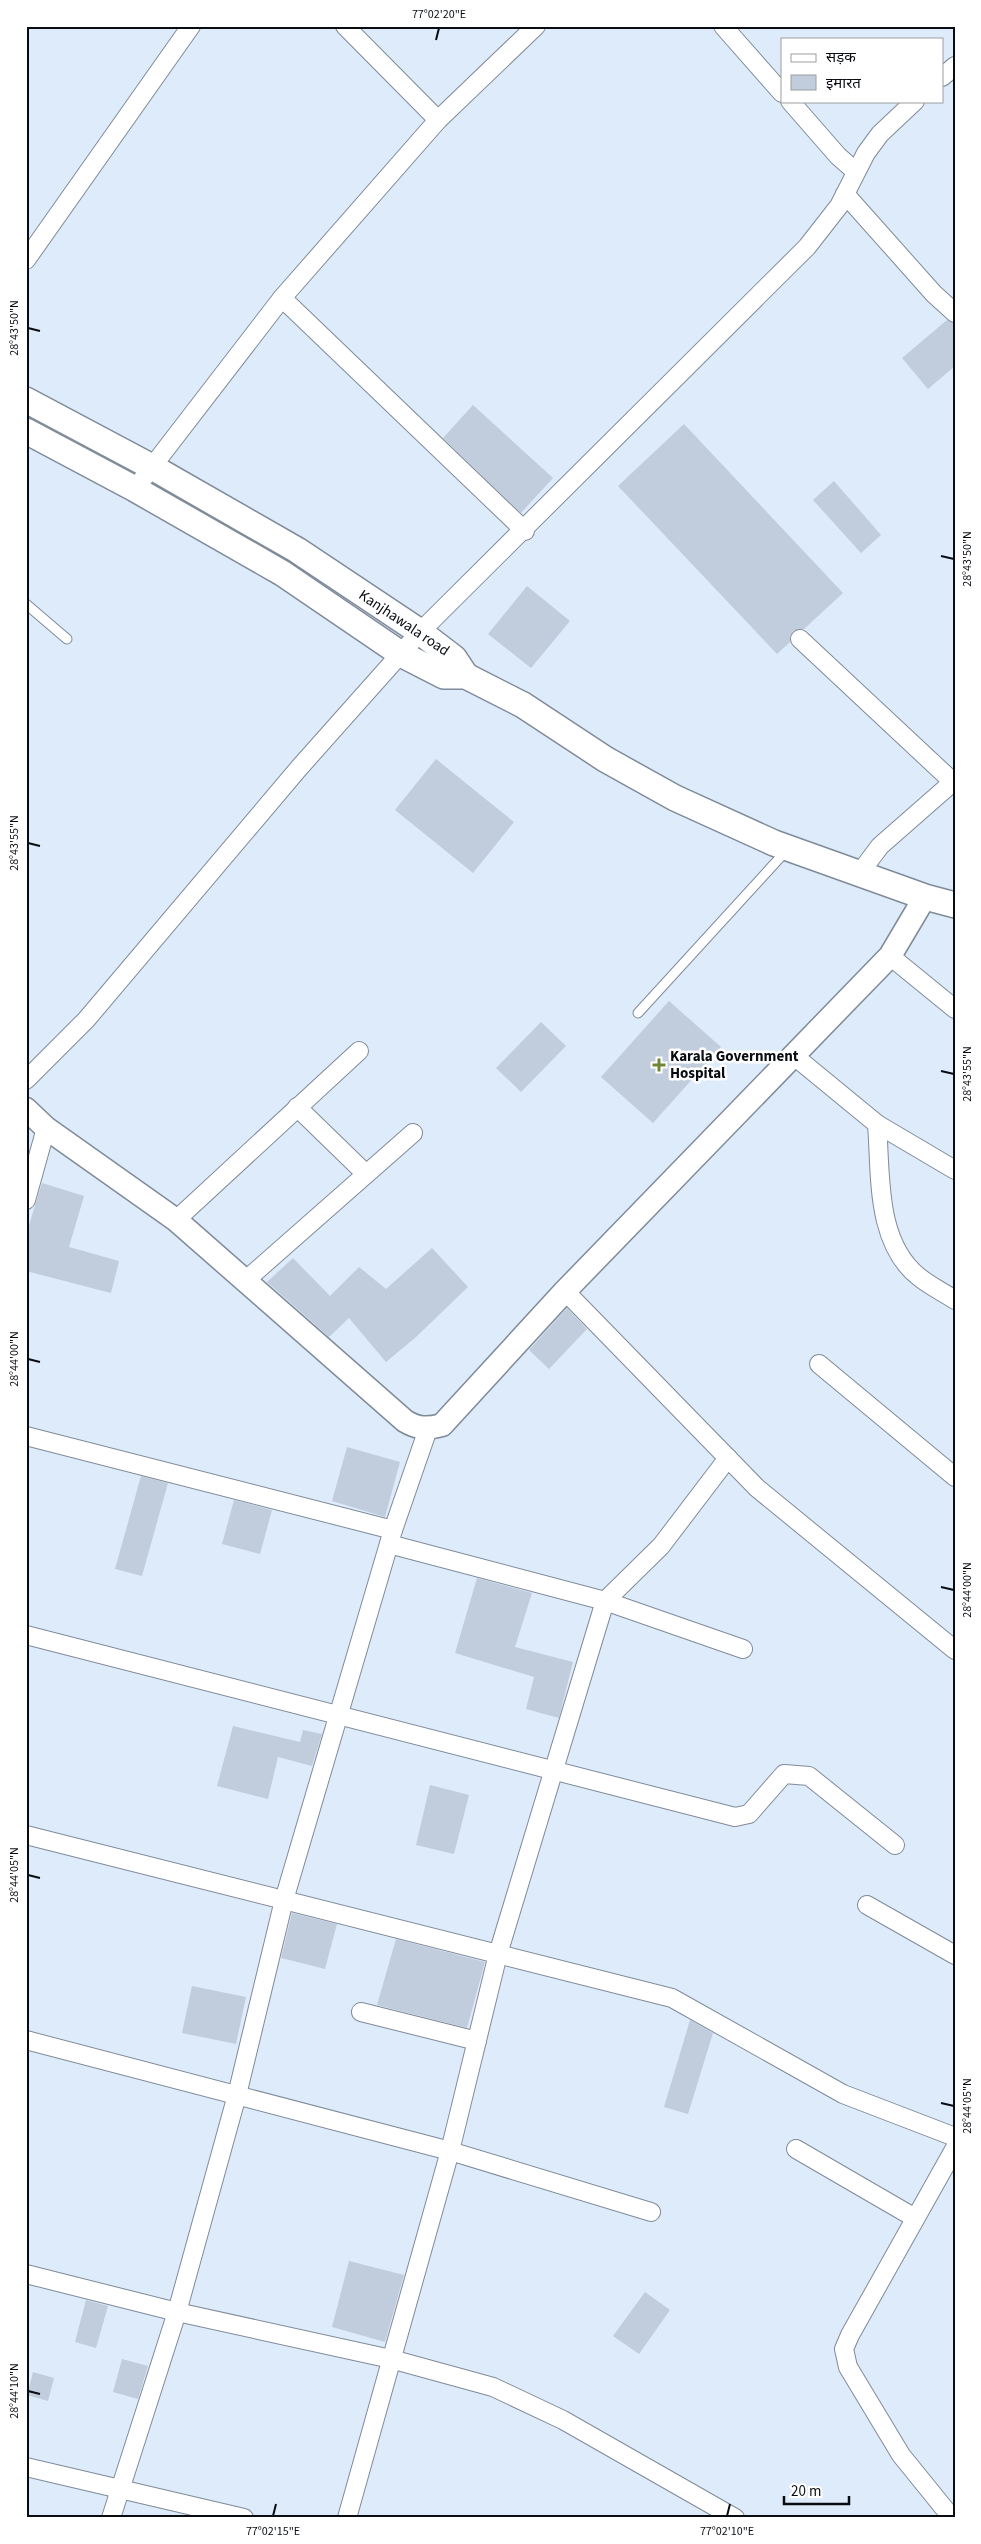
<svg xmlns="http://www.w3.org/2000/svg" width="981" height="2544" font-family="'Source Sans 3','Noto Sans Devanagari',sans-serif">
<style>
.building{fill:#c1cddd}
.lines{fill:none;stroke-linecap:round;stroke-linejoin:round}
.service-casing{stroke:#7f8b99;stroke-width:11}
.minor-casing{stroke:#7f8b99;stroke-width:20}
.tertiary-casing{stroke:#7f8b99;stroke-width:25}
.secondary-casing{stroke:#7f8b99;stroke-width:28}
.service{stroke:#fff;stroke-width:9}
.minor{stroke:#fff;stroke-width:18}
.tertiary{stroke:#fff;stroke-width:22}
.secondary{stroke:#fff;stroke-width:25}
.ticks{fill:none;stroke:#090d12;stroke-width:2}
.poi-dot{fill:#718536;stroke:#fff;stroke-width:2}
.labels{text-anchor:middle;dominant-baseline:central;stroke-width:5;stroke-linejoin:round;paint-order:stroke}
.street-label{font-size:15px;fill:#090d12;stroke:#fff}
.poi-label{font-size:15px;font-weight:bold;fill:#090d12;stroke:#fff;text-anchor:start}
.neatline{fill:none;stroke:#090d12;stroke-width:2}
.ticks-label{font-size:12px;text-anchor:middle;fill:#090d12}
</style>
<rect width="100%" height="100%" fill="#deebfb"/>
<!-- building -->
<g class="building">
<path d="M947,320L955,323V366L928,389L902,358Z"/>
<path d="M473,405L553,478L521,513L443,438Z"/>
<path d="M684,424L843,593L804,629L793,631L790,642L777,654L618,486Z"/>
<path d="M834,481L881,535L861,553L813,500Z"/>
<path d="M527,586L570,621L531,668L488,634Z"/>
<path d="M436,759L514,822L473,873L395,810Z"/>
<path d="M669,1001L721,1047L653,1123L601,1077Z"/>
<path d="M541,1022L566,1046L521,1092L496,1068Z"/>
<path d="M42,1183L84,1196L69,1247L119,1261L111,1293L26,1271V1235Z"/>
<path d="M432,1248L468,1287L416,1337L386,1362L349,1318L329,1337L267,1282L293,1258L330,1296L359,1267L386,1289Z"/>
<path d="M567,1308L587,1329L549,1369L529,1350Z"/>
<path d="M347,1447L400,1462L385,1517L332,1501Z"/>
<path d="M141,1476L168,1483L142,1576L115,1569Z"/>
<path d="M234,1500L272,1510L260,1554L222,1544Z"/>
<path d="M477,1578L532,1593L515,1647L573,1662L559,1718L526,1709L534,1677L455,1653Z"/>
<path d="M233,1726L300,1742L303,1730L322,1734L312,1766L278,1757L268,1799L217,1786Z"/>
<path d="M430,1785L469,1795L454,1854L416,1845Z"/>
<path d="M292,1913L337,1924L325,1969L281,1958Z"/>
<path d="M396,1939L485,1962L467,2028L377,2005Z"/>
<path d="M192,1986L246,1997L236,2044L182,2033Z"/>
<path d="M690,2020L713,2033L688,2114L664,2107Z"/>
<path d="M349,2261L404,2275L385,2342L332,2327Z"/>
<path d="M645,2292L670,2310L639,2354L613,2336Z"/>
<path d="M86,2300L108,2306L96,2348L75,2342Z"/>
<path d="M122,2359L148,2366L138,2399L113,2392Z"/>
<path d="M33,2372L54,2378L48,2401L27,2395Z"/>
</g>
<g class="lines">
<defs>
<g id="service">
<path d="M26,604L67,639"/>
<path d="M638,1013L786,851"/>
</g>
<g id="minor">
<path d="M345,26L438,120"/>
<path d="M723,26L782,93"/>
<path d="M942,77L955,66"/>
<path d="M790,101L838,156L855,171"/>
<path d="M845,194L934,294L955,313"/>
<path d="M26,260L191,26"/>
<path d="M282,298L525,531"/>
<path d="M135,489L282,298L438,120L536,26"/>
<path d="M800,639L953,782L955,780"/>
<path d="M859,874L880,846L953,782"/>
<path d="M890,956L955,1009"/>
<path d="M793,1055L877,1124L955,1170"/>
<path d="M26,1080L86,1020L299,768L420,632L807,247L839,206L866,153L880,134L915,101"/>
<path d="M297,1107L366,1174"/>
<path d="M877,1124C881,1174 875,1242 919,1277C930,1286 943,1292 955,1300"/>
<path d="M26,1200L46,1128"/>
<path d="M176,1220L359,1051"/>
<path d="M246,1280L413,1133"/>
<path d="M565,1291L757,1488L955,1650"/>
<path d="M819,1364L955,1477"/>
<path d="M26,1436L393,1530"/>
<path d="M389,1544L605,1601L743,1649"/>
<path d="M26,1635L735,1817L749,1814L784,1774L809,1776L895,1845"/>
<path d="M26,1835L672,1998L843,2094L955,2137"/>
<path d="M867,1905L955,1955"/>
<path d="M361,2012L477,2041"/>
<path d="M26,2040L450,2151L651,2212"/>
<path d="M796,2149L915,2218"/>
<path d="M26,2274L177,2312L391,2359L493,2387L563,2420L735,2518"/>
<path d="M26,2467L244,2518"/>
<path d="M111,2518L177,2312L237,2095L284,1900L393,1530L428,1429"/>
<path d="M347,2518L450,2151L498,1954L605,1601L661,1546L728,1458"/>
<path d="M952,2518L901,2455L848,2367L844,2349L850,2335L955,2148"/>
</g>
<path id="tertiary" d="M26,1109L46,1128L176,1220L405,1421C418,1429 428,1429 442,1425L565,1291L890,956L925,897"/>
<g id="secondary">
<path d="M26,400L152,467L297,550L420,632L454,658L466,676"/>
<path d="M26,431L135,489L282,573L401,654L444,676H466L523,705L605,759L675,798L774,843L925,897L955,905"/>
</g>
</defs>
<!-- service casing -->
<use href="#service" class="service-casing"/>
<!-- minor casing -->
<use href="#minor" class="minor-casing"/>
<!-- tertiary casing -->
<use href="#tertiary" class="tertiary-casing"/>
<!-- secondary casing -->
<use href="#secondary" class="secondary-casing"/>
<!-- service -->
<use href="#service" class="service"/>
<!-- minor -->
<use href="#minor" class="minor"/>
<!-- tertiary -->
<use href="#tertiary" class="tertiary"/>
<!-- secondary -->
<use href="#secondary" class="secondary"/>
</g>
<!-- ticks -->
<path class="ticks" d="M436,40L439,28M28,328L40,331M941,556L954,559M28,843L40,846M941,1071L954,1074M28,1359L40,1362M941,1587L954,1590M28,1875L40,1878M941,2103L954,2106M28,2391L40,2394M273,2516L276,2504M727,2516L730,2504"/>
<!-- markers -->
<path class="poi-dot" d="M656.5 1057.5h5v5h5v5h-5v5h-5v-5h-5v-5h5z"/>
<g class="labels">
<!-- street labels -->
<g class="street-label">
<text transform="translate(404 623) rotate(34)">Kanjhawala road</text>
</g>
<!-- poi labels -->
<g class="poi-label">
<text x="670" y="1056">Karala Government<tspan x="670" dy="17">Hospital</tspan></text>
</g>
</g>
<!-- border -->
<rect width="981" height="2544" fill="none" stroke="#ffffff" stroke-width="55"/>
<!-- legend -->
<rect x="781" y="38" width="162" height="65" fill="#ffffff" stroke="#9d9ea0"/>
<rect x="791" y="54" width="25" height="8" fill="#ffffff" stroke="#9d9ea0"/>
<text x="826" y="62" font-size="15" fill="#090d12">सड़क</text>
<rect x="791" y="75" width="25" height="15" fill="#c1cddd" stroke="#9d9ea0"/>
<text x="826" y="88" font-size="15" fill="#090d12">इमारत</text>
<!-- scale -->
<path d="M784 2496v8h65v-8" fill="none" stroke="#090d12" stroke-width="2.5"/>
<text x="791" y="2496" font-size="15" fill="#090d12" stroke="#ffffff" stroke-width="4" paint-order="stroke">20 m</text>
<rect x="28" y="28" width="926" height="2488" class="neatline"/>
<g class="ticks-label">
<text x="439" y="18">77°02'20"E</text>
<text transform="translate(14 328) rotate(-90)" y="4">28°43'50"N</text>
<text transform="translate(967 559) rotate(-90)" y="4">28°43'50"N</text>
<text transform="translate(14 843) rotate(-90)" y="4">28°43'55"N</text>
<text transform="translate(967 1074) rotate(-90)" y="4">28°43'55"N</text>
<text transform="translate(14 1359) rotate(-90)" y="4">28°44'00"N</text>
<text transform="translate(967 1590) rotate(-90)" y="4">28°44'00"N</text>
<text transform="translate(14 1875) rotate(-90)" y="4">28°44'05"N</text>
<text transform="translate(967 2106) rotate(-90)" y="4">28°44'05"N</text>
<text transform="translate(14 2391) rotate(-90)" y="4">28°44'10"N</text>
<text x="273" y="2535">77°02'15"E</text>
<text x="727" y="2535">77°02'10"E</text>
</g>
</svg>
